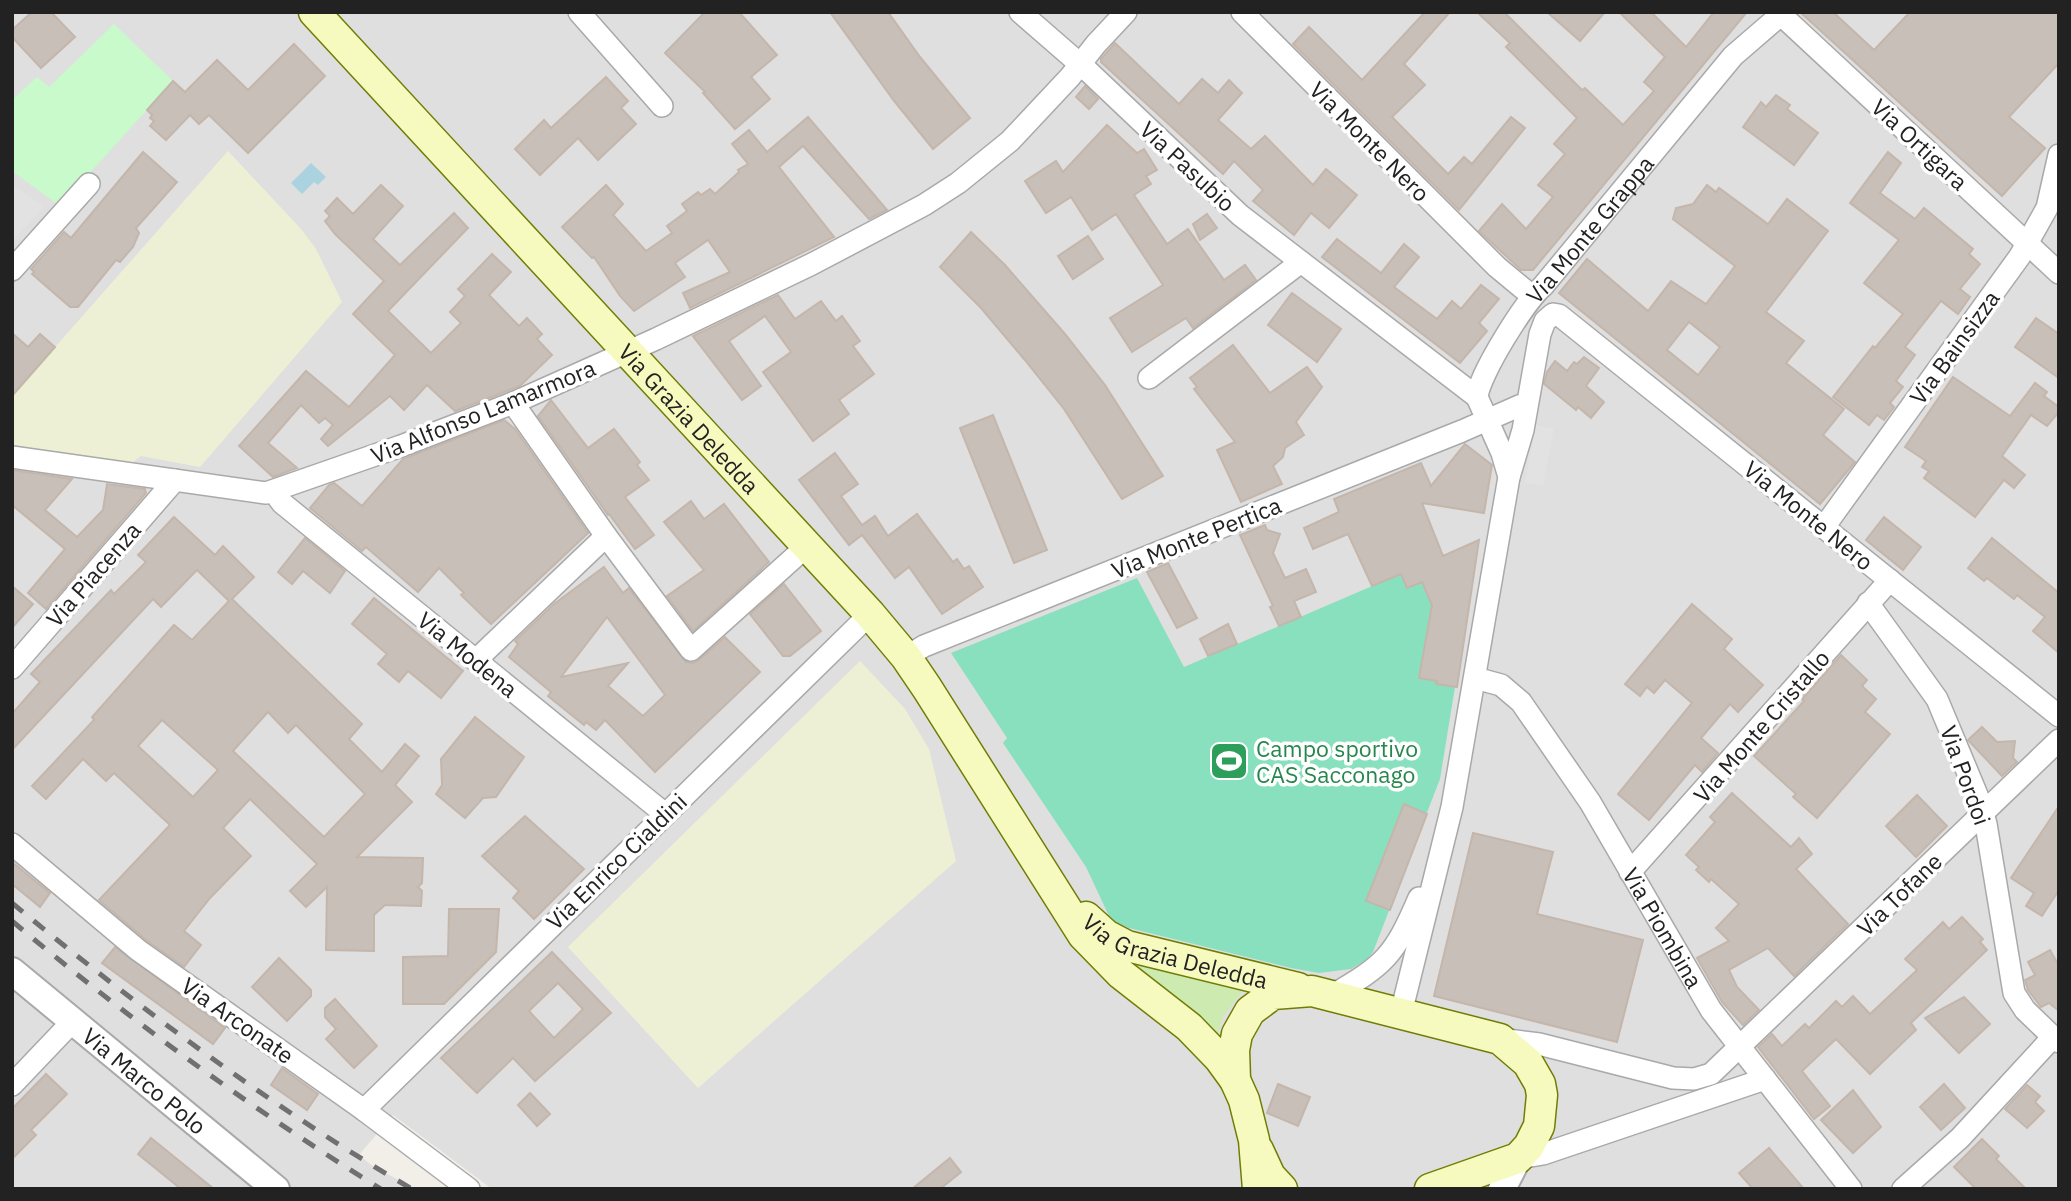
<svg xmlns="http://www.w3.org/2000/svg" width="2071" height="1201" font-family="'IBM Plex Sans',sans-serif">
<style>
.residential{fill:#e0dfdf}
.farmland{fill:#eef0d5}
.grass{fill:#cdebb0}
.park{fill:#c8facc}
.pitch{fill:#88e0be}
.parking{fill:#e2e2e2}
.water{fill:#aad3df}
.building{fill:#c7bfb8;stroke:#c4b6ab;stroke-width:2;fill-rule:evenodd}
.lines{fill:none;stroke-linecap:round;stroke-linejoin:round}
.minor-casing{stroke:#a9a9a9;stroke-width:24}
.tertiary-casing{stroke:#a9a9a9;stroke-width:30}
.secondary-casing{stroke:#707d05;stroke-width:33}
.minor{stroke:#fff;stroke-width:21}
.tertiary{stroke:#fff;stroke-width:26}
.secondary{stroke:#f7fabf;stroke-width:30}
.rail{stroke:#707070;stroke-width:5;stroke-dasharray:14 14;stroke-linecap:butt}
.labels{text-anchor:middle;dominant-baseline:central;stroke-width:7;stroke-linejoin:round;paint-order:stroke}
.street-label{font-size:23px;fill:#222;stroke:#fff}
.leisure-label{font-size:23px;fill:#27864d;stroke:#fff;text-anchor:start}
</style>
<rect width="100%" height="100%" fill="#f2efe9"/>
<!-- residential -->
<path class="residential" d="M12,12H2059V1189H492L393,1115L359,1155L374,1167L416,1189H12Z"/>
<!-- farmland -->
<g class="farmland">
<path d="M228,151L301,229L316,249L342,302L200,467L141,456L129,465L12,448V396Z"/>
<path d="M860,661L905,709L929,749L956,861L698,1088L568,947Z"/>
</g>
<!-- grass -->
<path class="grass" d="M1128,961L1239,988L1242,992L1223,1017L1217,1038Z"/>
<!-- park -->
<path class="park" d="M114,24L173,81L60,206L12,171V100L37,77L49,87Z"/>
<!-- pitch -->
<path class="pitch" d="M1479,540L1440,779L1373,952L1366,960L1351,969L1319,973L1291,968L1129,928L1115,922L1109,916L1086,867L1003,743L1007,738L951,653L1137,578L1184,667Z"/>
<!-- parking -->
<g class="parking">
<path d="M12,184L44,207L12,242Z"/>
<path d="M1536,425L1554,429L1543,486L1525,483Z"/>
</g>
<!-- water -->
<path class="water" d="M311,163L326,177L318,185L314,182L302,194L291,183Z"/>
<!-- building -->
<g class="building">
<path d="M32,12H51L75,37L41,68L12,37V30Z"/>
<path d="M705,12H739L777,55L751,77L770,99L735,129L703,93L705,92L665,53Z"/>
<path d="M830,12H888L920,57L970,118L933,149L894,101Z"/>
<path d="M1425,12H1450L1404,64L1425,85L1392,117L1448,174L1464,157L1472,164L1511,117L1525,128L1459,210L1293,44L1309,27L1362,80Z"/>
<path d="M1477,12H1504L1582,90L1585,88L1623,125L1654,91L1644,82L1665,57L1619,12H1651L1686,47L1714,12H1747L1533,270H1521L1479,231L1502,204L1526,229L1553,197L1538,185L1565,154L1554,144L1577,118L1506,47L1510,43Z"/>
<path d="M1547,12H1605L1580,41Z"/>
<path d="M1800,12H1833L1874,50L1910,12H2059V63L2009,117L2045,148L2002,196Z"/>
<path d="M1115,43L1179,104L1202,79L1218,93L1229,80L1242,93L1218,120L1251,149L1265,136L1313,185L1326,169L1357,195L1329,228L1311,213L1294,235L1253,201L1263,190L1234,161L1223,174L1101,62V59Z"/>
<path d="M294,44L325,76L248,153L209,115L199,124L190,115L166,140L150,126L154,121L150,118L152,115L147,110L173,81L185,92L217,60L248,90Z"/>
<path d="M606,77L628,101L621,108L636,124L598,160L578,138L540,175L515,149L544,120L551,128Z"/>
<path d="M1085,86L1098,99L1089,109L1076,97Z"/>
<path d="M1776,95L1790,105L1787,109L1818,133L1794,165L1743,127L1761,102L1766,107Z"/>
<path d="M808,117L887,210L869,219L803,146L779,167L834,237L690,308L683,293L730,272L708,240L675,263L685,277L634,311L620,296L594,257L592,258L562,227L606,185L623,204L613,215L646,251L672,233L667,226L687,211L682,204L698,192L701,195L710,189L715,194L739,172L738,170L748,164L732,144L749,130L767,152Z"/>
<path d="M1107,125L1137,153L1144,149L1157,170L1146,176L1151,184L1134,195L1167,244L1188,229L1224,280L1245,265L1256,280L1193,328L1186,318L1132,352L1110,318L1163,285L1116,214L1092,230L1071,197L1046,213L1025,181L1056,161L1063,172Z"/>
<path d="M143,152L177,182L136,228L139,233L133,247L120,262L116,260L78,307H70L32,274L34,272L31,269L64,232L71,238Z"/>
<path d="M1888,152L1901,163L1880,193L1915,219L1924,208L1973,249L1969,254L1980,264L1960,289L1970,297L1958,314L1941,301L1905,347L1915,355L1896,381L1903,387L1890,403L1894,407L1884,420L1877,415L1869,425L1833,397L1873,346L1875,348L1903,314L1864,283L1899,240L1850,203Z"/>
<path d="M381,185L403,206L373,239L400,265L454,213L468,228L388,311L431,353L461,323L450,312L465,296L458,289L492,254L511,272L489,295L519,326L527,318L542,334L537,339L552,355L520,386L455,411L427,385L404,410L390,396L328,446L321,439L333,425L325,418L319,423L301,405L268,443L297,468L273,477L239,446L306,371L349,407L395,355L353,314L384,281L335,234L325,221L330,216L325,211L337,198L353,214Z"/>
<path d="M1707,185L1716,192L1719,188L1768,224L1787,199L1828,231L1766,312L1804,341L1786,363L1844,409L1823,435L1855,462L1820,504L1559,293L1587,259L1648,311L1671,281L1706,304L1735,266L1673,219L1676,208L1693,204ZM1689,322L1720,347L1698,375L1667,350Z"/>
<path d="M1207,214L1217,228L1200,240L1193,224Z"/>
<path d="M971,232L1005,265L1065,334L1105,385L1163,476L1122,499L1064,409L1024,359L981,308L940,267Z"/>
<path d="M1088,236L1103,259L1073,279L1058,256Z"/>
<path d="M1337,239L1381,273L1404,244L1419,257L1394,287L1437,319L1452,301L1461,309L1481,285L1499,299L1479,323L1487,331L1460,363L1322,257Z"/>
<path d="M1292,293L1341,329L1317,362L1268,325Z"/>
<path d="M778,295L795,319L821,301L836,321L842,316L860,341L853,346L874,374L839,400L849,414L813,441L763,372L791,352L765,316L729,341L761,386L742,400L693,336Z"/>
<path d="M2036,318L2059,334V378L2015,347Z"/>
<path d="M12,333L28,347L40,334L55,347L12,396Z"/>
<path d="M1233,345L1270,393L1307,367L1322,387L1296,422L1304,435L1285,448L1283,457L1273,466L1282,484L1241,502L1217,450L1235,442L1194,389L1197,387L1190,378Z"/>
<path d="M1584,357L1599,368L1586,386L1604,402L1591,418L1578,407L1576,410L1544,384L1547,372L1555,361L1567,371L1574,362L1577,364Z"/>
<path d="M1953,377L2010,416L2035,383L2047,392L2044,396L2059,407V412L2047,426L2031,415L2002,456L2025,475L2014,488L2004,480L1975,517L1924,478L1929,471L1922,467L1926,461L1905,447Z"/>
<path d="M551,400L588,448L614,429L640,462L637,465L649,480L625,497L654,535L635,549L609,514L608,515L538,416Z"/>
<path d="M993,415L1047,550L1014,563L960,428Z"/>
<path d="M504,420L515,429L588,533L491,624L461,595L464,593L439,568L418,592L366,547L362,551L310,508L329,485L334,483L362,506L403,459Z"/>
<path d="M1465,444L1492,465L1484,513L1422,503L1443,556L1479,540L1457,687L1436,684L1437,681L1419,678L1432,605L1422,582L1407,588L1401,574L1372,586L1348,534L1313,549L1304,528L1339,512L1334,499L1421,463L1431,486Z"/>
<path d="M835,453L858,484L841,496L862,525L875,516L888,536L917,514L953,562L957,559L964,569L969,566L983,587L942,614L909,567L895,578L862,535L849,545L799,480Z"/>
<path d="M12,470L72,479L45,510L77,537L103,510L107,484L145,489L146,493L46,609L28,593L65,549L12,505Z"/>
<path d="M691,501L704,519L724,504L769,562L693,631L667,596L704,570L664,522Z"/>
<path d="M174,517L215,555L223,546L254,577L232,599L362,724L349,739L382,772L405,744L419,756L395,785L412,802L357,857L423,858L422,883L418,887L422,891L421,906L385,905L374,915V951L326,950L327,887L306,907L290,891L317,864L250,799L223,828L251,856L210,898L184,931L201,945L184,967L146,940L99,900L170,825L114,773L106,781L83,759L46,799L32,786L94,720L92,717L174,625L192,640L229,601L197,570L161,607L153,599L12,750V714L40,682L31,674L111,590L114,594L146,562L138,555ZM268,712L288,733L296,725L365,794L324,837L233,751ZM162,720L218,770L193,797L138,746Z"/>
<path d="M1884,517L1921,547L1903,570L1866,540Z"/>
<path d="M1265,525L1267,530L1280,534L1273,553L1285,578L1306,569L1316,592L1294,601L1301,617L1279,626L1270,607L1273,606L1240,535Z"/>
<path d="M305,538L345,571L330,593L303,571L292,584L278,572Z"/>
<path d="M1992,538L2059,593V653L2033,631L2045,617L2017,595L2014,599L1987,578L1984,581L1968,568Z"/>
<path d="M1168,563L1197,618L1177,628L1147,572Z"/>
<path d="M604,567L623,593L629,588L686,662L693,663L699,660L725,637L760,672L655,772L605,720L596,730L586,722L584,725L548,696L551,692L509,657L518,644L515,641L554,604ZM607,617L665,695L643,716L608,686L628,663L561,677Z"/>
<path d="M784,584L821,631L790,656H783L750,614Z"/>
<path d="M12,586L33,604L12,628Z"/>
<path d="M374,598L463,671L441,698L408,671L399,682L378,664L387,654L352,624Z"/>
<path d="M1692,604L1732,639L1724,649L1763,685L1738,712L1730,704L1701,738L1718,753L1702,772L1695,765L1649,820L1618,794L1692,703L1665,680L1654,693L1647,687L1640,696L1625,684Z"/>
<path d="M1228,624L1237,644L1208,656L1200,639Z"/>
<path d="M1841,655L1867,680L1862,686L1876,699L1865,712L1890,734L1817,818L1793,797L1796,794L1754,756L1804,701L1802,699Z"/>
<path d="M475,717L524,757L496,797L483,798L465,818L436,794L442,785L441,759Z"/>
<path d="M1982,727L1997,742L2015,741L2013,758L2017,762L2002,776L1968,740Z"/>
<path d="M1732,793L1791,847L1799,838L1812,854L1796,869L1848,924L1794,976L1768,948L1729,970L1737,987L1759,1010L1743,1025L1722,1002L1697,958L1729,941L1716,928L1739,904L1711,879L1709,882L1696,870L1699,867L1686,855L1715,822L1710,817Z"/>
<path d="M1917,795L1947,826L1916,857L1886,826Z"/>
<path d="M1404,804L1427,814L1390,910L1366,901Z"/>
<path d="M2059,806V890L2042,916L2026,906L2034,893L2011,878Z"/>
<path d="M525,816L584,869L534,919L513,898L519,891L482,856Z"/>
<path d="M1473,833L1553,852L1537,914L1643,940L1617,1042L1434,996Z"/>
<path d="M12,862L50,893L40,907L12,884Z"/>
<path d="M449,909H499L496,952L444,1004H403V957L448,956Z"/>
<path d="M1962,917L1983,939L1980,942L1987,950L1911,1023L1916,1030L1870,1074L1836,1039L1802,1071L1830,1106L1814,1119L1758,1047L1772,1034L1782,1046L1805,1024L1809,1028L1836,1001L1842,1007L1853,996L1870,1014L1917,970L1905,959L1943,922L1949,929Z"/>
<path d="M115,947L225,1028L213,1044L102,963Z"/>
<path d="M2050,950L2059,966V1011L2049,1003L2041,1007L2028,990L2025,980L2035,975L2028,962Z"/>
<path d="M552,952L611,1013L535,1081L513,1058L477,1093L441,1058ZM558,983L583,1009L554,1038L529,1011Z"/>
<path d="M279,958L311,990V996L287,1021L252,987Z"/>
<path d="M1964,997L1990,1024L1959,1053L1925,1018Z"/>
<path d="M335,999L377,1046L354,1068L326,1039L336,1029L325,1017V1008Z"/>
<path d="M282,1068L318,1094L307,1110L271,1085Z"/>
<path d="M46,1074L67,1094L31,1130L36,1135L12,1159V1109Z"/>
<path d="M1278,1084L1310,1097L1298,1126L1267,1113Z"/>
<path d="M1944,1084L1965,1108L1941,1130L1920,1107Z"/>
<path d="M2027,1085L2040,1096L2035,1102L2044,1111L2027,1128L2005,1109Z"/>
<path d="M1853,1090L1881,1127L1853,1153L1821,1120Z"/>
<path d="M530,1093L550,1114L537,1126L518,1105Z"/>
<path d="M151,1138L214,1189H181L138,1154Z"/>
<path d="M1982,1139L1999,1156L1996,1159L2026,1189H1976L1954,1167Z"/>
<path d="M1769,1148L1804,1189H1753L1739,1173Z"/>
<path d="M950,1158L961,1172L940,1189H912Z"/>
</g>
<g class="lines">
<defs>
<g id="minor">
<path d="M579,12L662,106"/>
<path d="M1020,12L1089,72L1240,215L1477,397"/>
<path d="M1242,12L1497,267L1532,296"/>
<path d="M1778,12L2059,273"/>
<path d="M12,270L89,184"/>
<path d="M1149,378L1301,262"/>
<path d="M513,403L606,536L691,650L808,545"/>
<path d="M12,457L266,493L401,446L513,403L656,339L812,264L924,205L958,183L1010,141L1070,77L1096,44L1126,12"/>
<path id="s1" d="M1509,477L1502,453L1477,397C1479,375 1525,301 1543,286L1733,56L1784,12"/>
<path d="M274,492L282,503L665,814"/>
<path d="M1824,527L2020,256L2047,208L2059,155"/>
<path d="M1868,603L1937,699L1980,802L1986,824L2014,993L2025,1010L2053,1037"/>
<path d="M906,657L924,646L1462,431L1519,406L1527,405"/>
<path d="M476,660L606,536"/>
<path d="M12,668L175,480"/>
<path id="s2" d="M1475,678L1501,685L1521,702L1590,802L1711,1010L1851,1189"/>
<path d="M12,844L138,950L364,1110L469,1189"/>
<path d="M1630,872L1890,580"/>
<path d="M1331,996C1386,964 1394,956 1419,898"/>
<path d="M1401,1013L1452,807L1509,477L1523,430L1540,334L1545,321L1553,314L1559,315L2059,716"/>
<path d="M1500,1039L1539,1044L1673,1078L1694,1079L1711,1074L2059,740"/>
<path d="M12,1085L73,1021"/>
<path d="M364,1110L870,614"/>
<path d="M1518,1158L1543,1154L1765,1079"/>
<path d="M1903,1189L1960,1138L2053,1037L2059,1042"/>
</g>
<g id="tertiary">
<path id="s3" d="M12,971L276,1189"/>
<path d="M1502,1189L1518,1158"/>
</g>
<g id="secondary">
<path id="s4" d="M314,12L870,614L906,657L927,688L1083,935L1121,974L1189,1027L1219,1058L1235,1080"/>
<path id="s5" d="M1086,917L1106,935L1127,946L1298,988"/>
<path d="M1258,1150L1270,1176L1282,1189"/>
<path d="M1258,1189L1254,1140L1244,1100L1235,1080L1234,1050L1237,1034L1250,1011L1273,994L1312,991L1500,1039L1528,1063L1540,1084L1542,1095L1539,1126L1529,1146L1518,1158L1430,1189"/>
</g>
</defs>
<!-- minor casing -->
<use href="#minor" class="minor-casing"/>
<!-- tertiary casing -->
<use href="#tertiary" class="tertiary-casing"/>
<!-- secondary casing -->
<use href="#secondary" class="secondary-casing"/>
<!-- minor -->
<use href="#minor" class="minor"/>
<!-- tertiary -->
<use href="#tertiary" class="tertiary"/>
<!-- secondary -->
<use href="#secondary" class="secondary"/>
<!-- rail -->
<g class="rail">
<path d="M12,903C139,1008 270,1106 412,1189"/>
<path d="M12,921C130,1020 250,1108 381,1189"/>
</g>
</g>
<!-- icons -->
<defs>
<symbol id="stadium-square" viewBox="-11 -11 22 22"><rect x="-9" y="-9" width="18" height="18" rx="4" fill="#2e9e5b" stroke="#fff"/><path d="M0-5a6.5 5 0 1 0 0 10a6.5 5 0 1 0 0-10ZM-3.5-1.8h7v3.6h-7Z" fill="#fff"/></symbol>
</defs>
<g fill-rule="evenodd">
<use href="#stadium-square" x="1207" y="739" width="44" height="44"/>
</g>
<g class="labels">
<!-- street labels -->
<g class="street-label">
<text transform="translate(1370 141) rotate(45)">Via Monte Nero</text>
<text transform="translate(1920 144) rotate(43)">Via Ortigara</text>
<text transform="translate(1188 166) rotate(43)">Via Pasubio</text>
<text stroke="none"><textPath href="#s1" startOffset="290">Via Monte Grappa</textPath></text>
<text transform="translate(1954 347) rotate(-54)">Via Bainsizza</text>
<text transform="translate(483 411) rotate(-22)">Via Alfonso Lamarmora</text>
<text stroke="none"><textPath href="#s4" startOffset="553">Via Grazia Deledda</textPath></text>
<text transform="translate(1809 515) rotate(39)">Via Monte Nero</text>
<text transform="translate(1196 537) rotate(-22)">Via Monte Pertica</text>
<text transform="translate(93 574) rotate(-49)">Via Piacenza</text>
<text transform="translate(468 654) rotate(39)">Via Modena</text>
<text transform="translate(1761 726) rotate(-49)">Via Monte Cristallo</text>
<text transform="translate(1966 775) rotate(70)">Via Pordoi</text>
<text transform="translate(616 861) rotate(-44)">Via Enrico Cialdini</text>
<text transform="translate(1899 894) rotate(-44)">Via Tofane</text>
<text stroke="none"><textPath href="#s2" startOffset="320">Via Piombina</textPath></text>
<text stroke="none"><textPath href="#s5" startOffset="98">Via Grazia Deledda</textPath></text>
<text transform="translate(238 1020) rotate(35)">Via Arconate</text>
<text stroke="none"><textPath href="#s3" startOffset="172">Via Marco Polo</textPath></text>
</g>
<!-- leisure labels -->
<g class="leisure-label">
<text x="1256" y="748">Campo sportivo<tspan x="1256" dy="26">CAS Sacconago</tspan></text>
</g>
</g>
<!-- border -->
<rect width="2071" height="1201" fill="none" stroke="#222222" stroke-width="28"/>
</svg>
